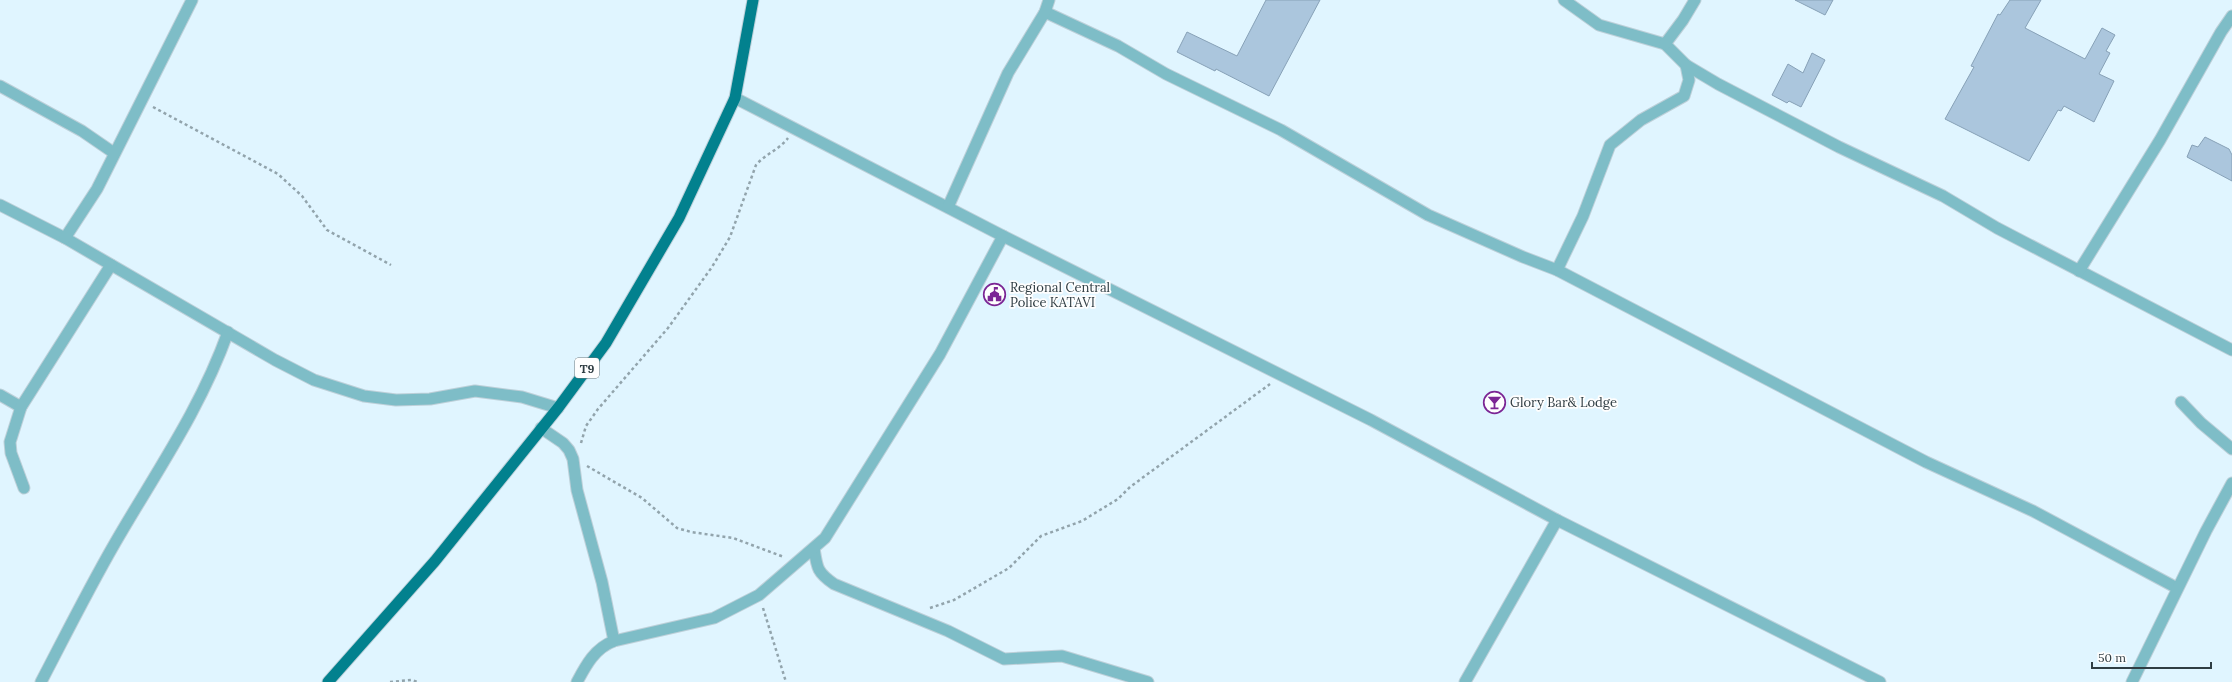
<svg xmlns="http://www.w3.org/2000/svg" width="2232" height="682" font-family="Lora,serif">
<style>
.building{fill:#abc6dd;stroke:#87a1b7}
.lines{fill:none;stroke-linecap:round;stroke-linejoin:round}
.minor-casing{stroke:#bdd0d9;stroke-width:13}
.trunk-casing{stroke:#bdd0d9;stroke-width:13}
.path{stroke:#92a4ac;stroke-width:2.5;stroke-dasharray:3 3;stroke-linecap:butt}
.minor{stroke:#7ebdc7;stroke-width:11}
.trunk{stroke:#02818e;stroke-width:11}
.labels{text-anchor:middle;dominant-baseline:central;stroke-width:3.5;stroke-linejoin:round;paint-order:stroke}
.shield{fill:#fefefe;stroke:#6d777b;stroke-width:1}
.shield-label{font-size:12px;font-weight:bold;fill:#2f3d43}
.poi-label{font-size:13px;fill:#2f3d43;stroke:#fefefe;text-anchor:start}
</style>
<rect width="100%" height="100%" fill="#e0f5ff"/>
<!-- building -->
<g class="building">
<path d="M1266,0H1320L1269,96L1216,69L1215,71L1177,52L1187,32L1237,56Z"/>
<path d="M1795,0H1833L1825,15Z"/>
<path d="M2010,0H2041L2025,28L2085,59L2102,28L2115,35L2106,51L2110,53L2099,74L2114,81L2094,122L2064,106L2061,111L2058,110L2029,161L1945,119L1974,67L1971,66L1998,14L2000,15Z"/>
<path d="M1812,53L1825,60L1801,107L1789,101L1787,103L1772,95L1788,64L1803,73Z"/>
<path d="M2205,137L2229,149L2232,155V181L2187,157L2192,145L2198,147Z"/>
</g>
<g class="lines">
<defs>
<g id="minor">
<path d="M1564,0L1599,25L1665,44L1686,65L1718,84L1839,147L1943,196L1997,228L2232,350"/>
<path d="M1045,12L1118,46L1166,74L1281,130L1428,215L1523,257L1557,270L1926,462L2033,511L2177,588"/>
<path d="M1665,44L1683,20L1695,0"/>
<path d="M0,86L82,131L114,153"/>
<path d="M735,98L1003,236L1371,420L1557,520L1880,682"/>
<path d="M0,205L65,238L275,360L314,380L364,396L396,400L430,399L475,391L522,397L558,408"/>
<path d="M948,207L1008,73L1045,12L1049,0"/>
<path d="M65,238L97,189L192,0"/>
<path d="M1557,270L1583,216L1610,145L1641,120L1684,96L1689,80L1686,65"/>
<path d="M2079,271L2160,140L2221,32L2232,16"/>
<path d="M0,395L21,407"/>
<path d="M2181,402L2201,423L2232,449"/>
<path d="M541,428L563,443L569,450L573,459L577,490L602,582L614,641"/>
<path d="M24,488L11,453L10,442L21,407L111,265"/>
<path d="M814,548C817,568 817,572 834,584L948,631L1004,659L1062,656L1148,682"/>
<path d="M41,682C65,636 89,588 115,543C156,472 200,410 228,332"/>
<path d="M577,682C586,665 595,648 614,641L714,618L759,595L825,538L940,354L1003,236"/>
<path d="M1465,682L1557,520"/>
<path d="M2132,682L2206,531L2232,483"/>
</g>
<path id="trunk" d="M328,682L435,561L558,408L606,343L679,218L735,98L753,0"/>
</defs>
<!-- minor casing -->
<use href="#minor" class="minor-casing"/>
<!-- trunk casing -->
<use href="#trunk" class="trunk-casing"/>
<!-- path -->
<g class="path">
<path d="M153,107L278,174L302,196L327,230L391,265"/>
<path d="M581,443L586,426L598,409L668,328L712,267L730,237L756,165C765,154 779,150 788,138"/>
<path d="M587,466L642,498L677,528L691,532L733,538L784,557"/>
<path d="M763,608L786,682"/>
<path d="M930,608L954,600L1009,568L1041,536L1082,521L1118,499L1130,487L1270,384"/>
<path d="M390,682L411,680L418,682"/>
</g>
<!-- minor -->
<use href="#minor" class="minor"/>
<!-- trunk -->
<use href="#trunk" class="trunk"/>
</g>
<!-- icons -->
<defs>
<symbol id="civic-ring" viewBox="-11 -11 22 22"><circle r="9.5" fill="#fefefe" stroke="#7b2695" stroke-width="1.5"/><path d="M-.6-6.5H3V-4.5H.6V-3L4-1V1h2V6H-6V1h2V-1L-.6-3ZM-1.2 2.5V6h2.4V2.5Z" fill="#7b2695"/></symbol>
<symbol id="bar-ring" viewBox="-11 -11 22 22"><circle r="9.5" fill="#fefefe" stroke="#7b2695" stroke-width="1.5"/><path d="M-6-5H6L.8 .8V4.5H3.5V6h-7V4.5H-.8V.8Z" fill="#7b2695"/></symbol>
</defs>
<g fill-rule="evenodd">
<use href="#civic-ring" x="982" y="282" width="25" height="25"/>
<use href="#bar-ring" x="1482" y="390" width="25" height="25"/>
</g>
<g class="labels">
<!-- shield labels -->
<rect class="shield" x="575" y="358" width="24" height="20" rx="3"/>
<g class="shield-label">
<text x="587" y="368">T9</text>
</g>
<!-- poi labels -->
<g class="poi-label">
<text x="1010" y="287">Regional Central<tspan x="1010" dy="15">Police KATAVI</tspan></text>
<text x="1510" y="402">Glory Bar&amp; Lodge</text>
</g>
</g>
<!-- scale -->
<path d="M2092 662v6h119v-6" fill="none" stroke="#2f3d43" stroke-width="2"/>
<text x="2098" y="662" font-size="12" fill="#2f3d43" stroke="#fefefe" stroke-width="3" paint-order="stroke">50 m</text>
</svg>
